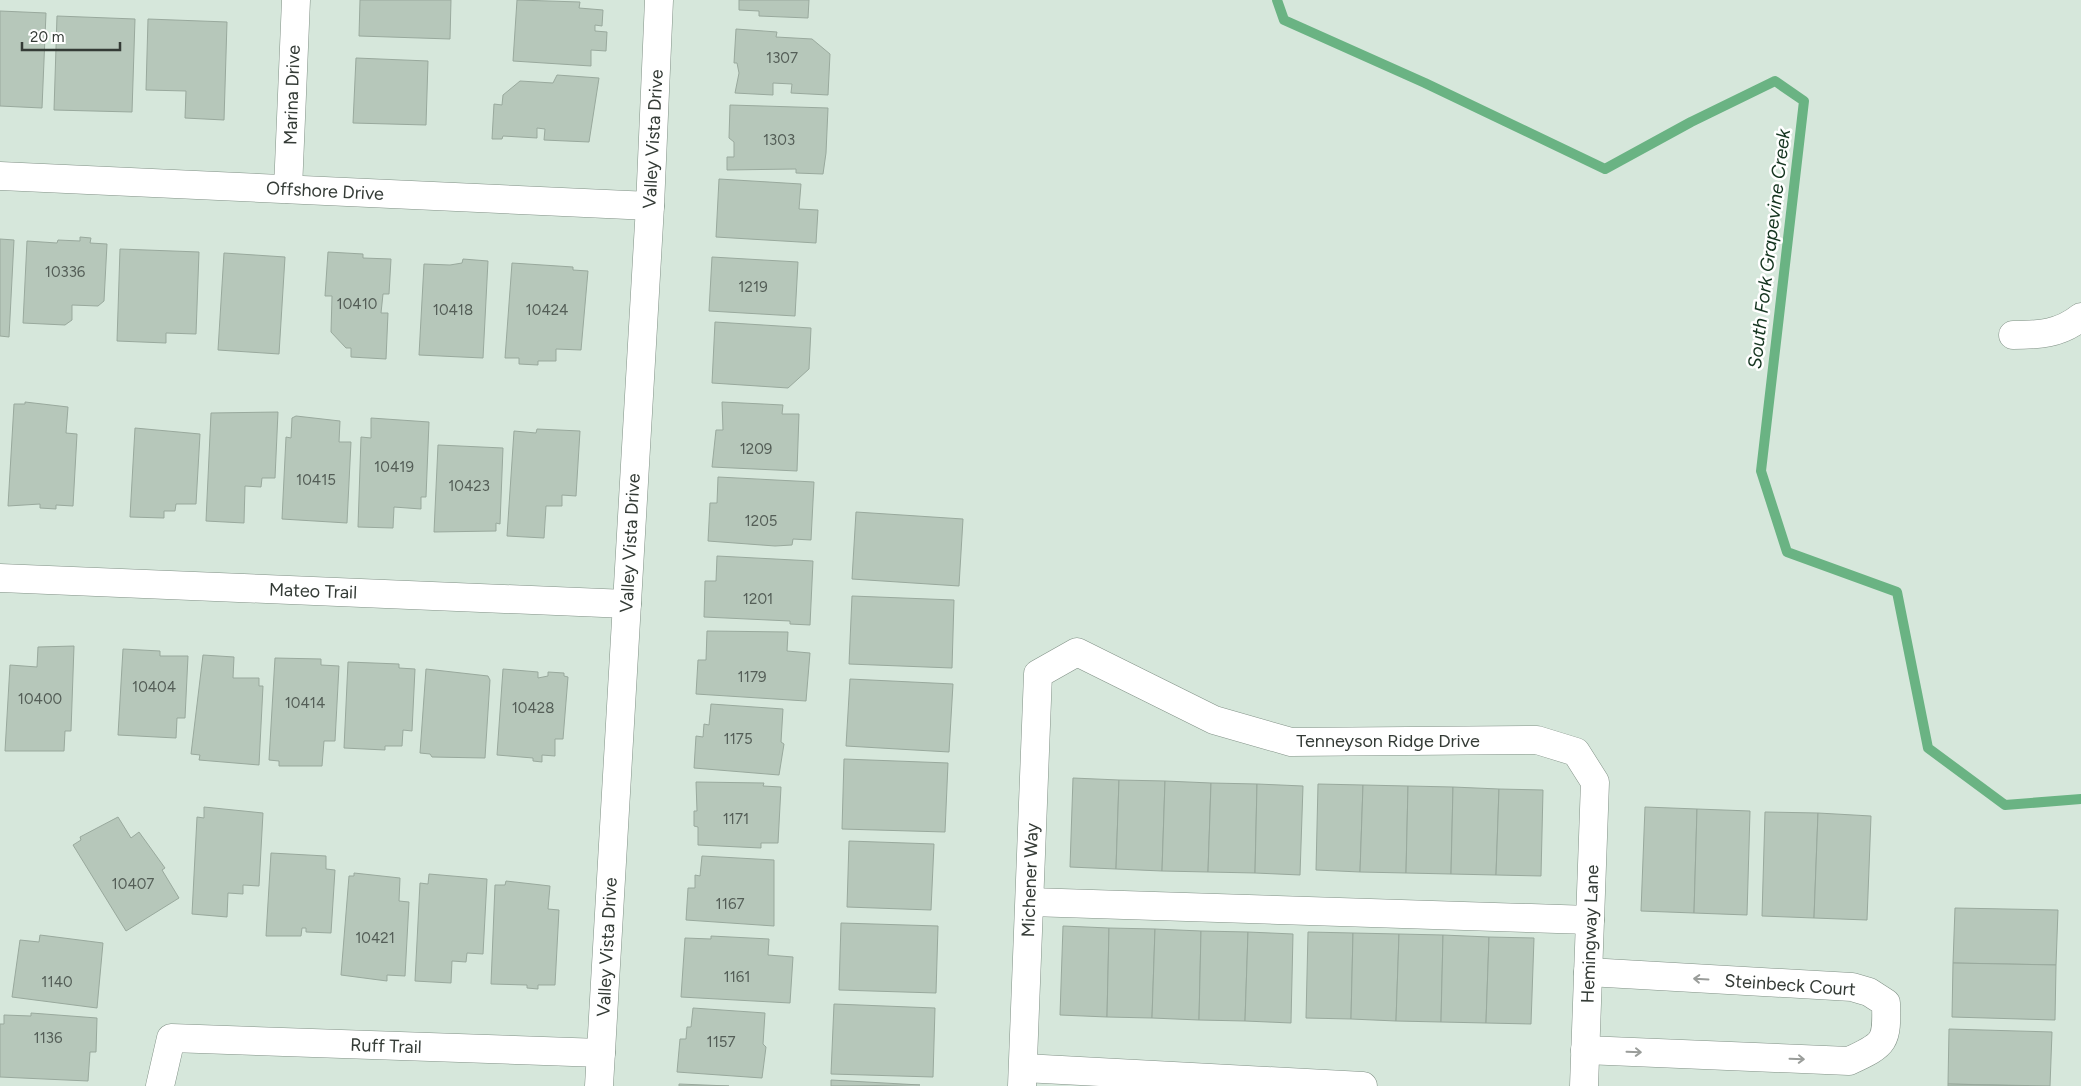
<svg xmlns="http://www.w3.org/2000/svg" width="2081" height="1086" font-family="Figtree,sans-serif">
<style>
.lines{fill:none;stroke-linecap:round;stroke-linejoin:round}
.stream{stroke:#6ab383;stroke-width:10}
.building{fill:#b6c7ba;stroke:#99a99d}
.minor-casing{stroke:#819186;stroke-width:29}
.minor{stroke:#fff;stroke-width:28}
.oneway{stroke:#9a9d9a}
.labels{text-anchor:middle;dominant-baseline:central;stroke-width:5;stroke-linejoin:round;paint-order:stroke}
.number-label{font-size:15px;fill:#545e57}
.street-label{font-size:18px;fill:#343b36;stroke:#fff}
.water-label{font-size:19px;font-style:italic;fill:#153520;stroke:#fff}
</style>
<rect width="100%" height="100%" fill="#d6e7db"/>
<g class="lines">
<!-- stream -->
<path class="stream" d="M1277,0L1284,20L1425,83L1605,169L1691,122L1775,81L1804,101L1761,471L1787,552L1897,592L1928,748L2005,805L2081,799"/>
</g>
<!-- building -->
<g class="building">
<path d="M360,0H451L450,39L359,36Z"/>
<path d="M517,0L580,2L579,8L603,10L602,26L595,25V31L607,32L606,51L591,50V66L513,61Z"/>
<path d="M739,0H809L808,18L759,16V11L739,10Z"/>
<path d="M0,11L46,13L42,108L0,106Z"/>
<path d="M57,16L135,19L132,112L54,110Z"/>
<path d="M148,19L227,22L224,120L185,118L186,91L146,90Z"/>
<path d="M736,29L777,32L776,37L812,39L830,54L828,95L791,93L792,84L773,83V95L735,93L739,73L737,63H734Z"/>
<path d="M356,58L428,61L426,125L353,123Z"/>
<path d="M557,75L599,78L589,142L544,140L545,129L537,128V138L503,136L502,139H492L494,104L502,105L503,95L520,81L553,83Z"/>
<path d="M730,105L828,108L826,153L823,174L796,173V169L727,170V157H734V142L729,138Z"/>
<path d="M719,179L801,184L799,209L818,210L816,243L716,237Z"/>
<path d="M80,237L91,238L90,243L107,244L104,301L98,306L72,305V320L65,325L23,323L27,241L57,243L58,240L80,241Z"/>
<path d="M0,239L14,240L9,337L0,336Z"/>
<path d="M120,249L199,252L196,334L166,333V343L117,341Z"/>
<path d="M328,252L363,254V258L391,259L389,294H383L381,313H388L386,359L351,357V348H346L331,332L332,296H325Z"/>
<path d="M224,253L285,257L279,354L218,350Z"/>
<path d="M712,257L798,262L795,316L709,311Z"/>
<path d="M463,259L488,261L483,358L419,355L424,264L450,265L462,263Z"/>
<path d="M512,263L573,267V270L588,271L581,350L556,349V361H538V365L519,364V358H505Z"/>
<path d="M715,322L811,328L809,369L788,388L712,383Z"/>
<path d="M25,402L68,407L66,433L77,434L73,506L56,505V509L40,508V504L8,506L14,404H25Z"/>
<path d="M722,402L783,405L782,414H799L797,471L712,467L716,430H723Z"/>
<path d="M278,412L275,478H262L261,487L245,486L244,523L206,521L211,413Z"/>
<path d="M296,416L340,421L339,442H351L347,523L282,519L286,437L291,438L292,418Z"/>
<path d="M371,418L429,422L426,497H421V509L394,507L393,528L358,527L361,437L371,438Z"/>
<path d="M135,428L200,434L196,504H176L175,511H164V518L130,517Z"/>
<path d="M537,429L580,431L576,496L562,495V506H546L544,538L507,536L514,431L536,433Z"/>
<path d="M438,445L503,448L500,524L496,523V531L434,532Z"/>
<path d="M718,477L814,482L811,540L793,539L792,545L775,546L708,541L710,503H717Z"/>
<path d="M856,512L963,519L959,586L852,579Z"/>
<path d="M717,556L813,561L810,625L790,624V621L704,617L705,581H716Z"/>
<path d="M852,596L954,600L952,668L849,664Z"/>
<path d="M707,631L788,632L787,651L810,653L806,701L696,694L698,660H706Z"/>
<path d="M74,646L71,731H65L64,751H5L10,665L37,667L38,647Z"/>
<path d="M123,649L160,651V656H188L185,718H177L176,738L118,735Z"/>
<path d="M203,655L234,657L233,678H259V686H263L259,765L199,760L200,755L191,754Z"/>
<path d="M275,658L321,659V665L339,666L335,741H324L322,766H279V761L269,760Z"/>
<path d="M348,662L399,664V668L415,669L412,731L403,730L402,746H385V750L344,748Z"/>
<path d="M426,669L488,676L490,680L485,758L432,757L430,754L420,753Z"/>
<path d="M503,669L538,672V678L548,676V672L564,673V676L568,677L563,739H555V756L542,755V762L533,761V758L497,755Z"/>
<path d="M850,679L953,684L949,752L846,746Z"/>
<path d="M711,704L783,709L781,742L784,744L779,775L694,768L696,736L703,737L704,724L709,725Z"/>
<path d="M844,759L948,763L945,832L842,829Z"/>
<path d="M1073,778L1119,780L1116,869L1070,867Z"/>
<path d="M1119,780L1165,781L1162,871L1116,869Z"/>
<path d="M1165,781L1211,783L1208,872L1162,871Z"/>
<path d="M696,782L764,783L763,786L781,787L778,843H761V848L698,845V827L694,826V811H697Z"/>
<path d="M1211,783L1257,784L1255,873L1208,872Z"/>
<path d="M1257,784L1303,786L1300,875L1255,873Z"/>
<path d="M1318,784L1363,785L1360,872L1316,870Z"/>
<path d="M1363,785L1408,786L1406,873L1360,872Z"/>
<path d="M1408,786L1453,787L1451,874L1406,873Z"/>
<path d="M1453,787L1499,789L1496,875L1451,874Z"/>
<path d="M1499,789L1543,790L1541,876L1496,875Z"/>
<path d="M204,807L263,813L259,886L243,885V894L228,893L227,917L192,914L197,817L204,818Z"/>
<path d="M1645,807L1697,809L1694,913L1641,911Z"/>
<path d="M1697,809L1750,811L1747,915L1694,913Z"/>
<path d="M1765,812L1818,813L1814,918L1762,916Z"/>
<path d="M1818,813L1871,816L1867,920L1814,918Z"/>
<path d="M118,817L131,838L139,832L165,868L162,870L179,898L126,931L73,845L81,840L80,837Z"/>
<path d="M849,841L934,844L931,910L847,907Z"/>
<path d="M271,853L326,856V869L335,870L331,933L306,932V928H302L301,936H266Z"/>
<path d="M702,856L774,860V926L686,920L688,888H695V875L700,876Z"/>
<path d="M354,873L400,878L399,901L409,902L405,976L387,975V981L341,975L349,876H354Z"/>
<path d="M429,874L487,879L483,954L467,953L466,962L452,961L451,983L415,981L420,883L428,884Z"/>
<path d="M506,881L550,886L548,909L559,910L555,985H538V989L527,988V985L491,984L495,885H505Z"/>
<path d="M1955,908L2058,910L2056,965L1953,963Z"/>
<path d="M841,923L938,926L936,993L839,990Z"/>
<path d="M1063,926L1109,928L1107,1017L1060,1015Z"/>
<path d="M1109,928L1155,929L1152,1018L1107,1017Z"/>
<path d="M1155,929L1201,931L1199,1020L1152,1018Z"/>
<path d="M1201,931L1248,932L1245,1021L1199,1020Z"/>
<path d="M1248,932L1293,934L1291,1023L1245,1021Z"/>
<path d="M1308,932L1353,933L1351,1019L1306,1018Z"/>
<path d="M1353,933L1399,934L1396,1021L1351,1019Z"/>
<path d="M1399,934L1443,935L1441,1022L1396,1021Z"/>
<path d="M40,935L103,943L97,1008L12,997L20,940L39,942Z"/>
<path d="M1443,935L1489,937L1486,1023L1441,1022Z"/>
<path d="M711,936L769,939L768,955L793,957L790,1003L681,997L685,938L711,939Z"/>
<path d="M1489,937L1534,938L1531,1024L1486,1023Z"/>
<path d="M1953,963L2056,965L2055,1020L1952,1017Z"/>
<path d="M834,1004L935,1008L933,1077L831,1074Z"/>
<path d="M693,1008L765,1013L763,1044L766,1047L762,1078L677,1072L680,1039H686L687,1027H691Z"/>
<path d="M31,1013L97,1018L96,1052H90L88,1081L0,1077V1024H4V1015L31,1016Z"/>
<path d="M1949,1029L2052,1032L2050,1086L1948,1084Z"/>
<path d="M831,1080L920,1085L831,1086Z"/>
<path d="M679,1084L729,1086H679Z"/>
<path d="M1948,1084L2029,1086H1948Z"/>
</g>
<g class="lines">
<defs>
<g id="minor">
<path d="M0,176L650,206"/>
<path d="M288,189L296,0"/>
<path d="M2013,335C2039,335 2060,334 2081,317"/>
<path d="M0,578L627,604"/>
<path d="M1030,902L1590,920"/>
<path d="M1585,1050L1849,1061C1886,1044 1887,1042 1886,1003L1869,992L1852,987L1588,972"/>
<path d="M1024,1068L1363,1086"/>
<path d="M160,1086L171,1038L601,1053"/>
<path d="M599,1086L650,206L659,0"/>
<path d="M1022,1086L1038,674L1077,652L1214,720L1291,742L1537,740L1576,752L1595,782L1584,1086"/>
</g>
</defs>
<!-- minor casing -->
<use href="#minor" class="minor-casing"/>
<!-- minor -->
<use href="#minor" class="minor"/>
</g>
<!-- one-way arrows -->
<defs><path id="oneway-shaft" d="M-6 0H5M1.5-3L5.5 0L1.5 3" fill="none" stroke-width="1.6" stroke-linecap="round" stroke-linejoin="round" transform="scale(1.25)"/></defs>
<g class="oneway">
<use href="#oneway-shaft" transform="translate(1701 979) rotate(-177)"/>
<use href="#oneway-shaft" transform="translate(1634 1052) rotate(2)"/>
<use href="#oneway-shaft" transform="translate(1797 1059) rotate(2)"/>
</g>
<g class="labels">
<!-- number labels -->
<g class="number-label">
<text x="782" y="58">1307</text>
<text x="779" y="140">1303</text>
<text x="65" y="272">10336</text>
<text x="753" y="287">1219</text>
<text x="357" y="304">10410</text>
<text x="453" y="310">10418</text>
<text x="547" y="310">10424</text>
<text x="756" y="449">1209</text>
<text x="394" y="467">10419</text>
<text x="316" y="480">10415</text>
<text x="469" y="486">10423</text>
<text x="761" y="521">1205</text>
<text x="758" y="599">1201</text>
<text x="752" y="677">1179</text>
<text x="154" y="687">10404</text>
<text x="40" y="699">10400</text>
<text x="305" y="703">10414</text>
<text x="533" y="708">10428</text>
<text x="738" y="739">1175</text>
<text x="736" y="819">1171</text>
<text x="133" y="884">10407</text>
<text x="730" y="904">1167</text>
<text x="375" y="938">10421</text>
<text x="737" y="977">1161</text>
<text x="57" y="982">1140</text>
<text x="48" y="1038">1136</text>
<text x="721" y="1042">1157</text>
</g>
<!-- street labels -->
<g class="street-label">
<text transform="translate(292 95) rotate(-88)">Marina Drive</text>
<text transform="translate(653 139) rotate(-87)">Valley Vista Drive</text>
<text transform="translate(325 191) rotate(3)">Offshore Drive</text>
<text transform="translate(630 543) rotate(-87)">Valley Vista Drive</text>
<text transform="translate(313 591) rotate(2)">Mateo Trail</text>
<text x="1388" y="741">Tenneyson Ridge Drive</text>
<text transform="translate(1030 880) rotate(-88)">Michener Way</text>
<text transform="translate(1590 934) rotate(-88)">Hemingway Lane</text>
<text transform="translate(607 947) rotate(-87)">Valley Vista Drive</text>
<text transform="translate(1790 985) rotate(4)">Steinbeck Court</text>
<text transform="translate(386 1046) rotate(2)">Ruff Trail</text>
</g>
<!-- water labels -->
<g class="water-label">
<text transform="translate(1769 249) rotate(-83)">South Fork Grapevine Creek</text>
</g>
</g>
<!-- scale -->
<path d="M22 42v8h98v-8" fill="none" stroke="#343b36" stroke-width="2.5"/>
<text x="30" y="42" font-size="15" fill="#343b36" stroke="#ffffff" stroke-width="4" paint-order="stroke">20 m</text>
</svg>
